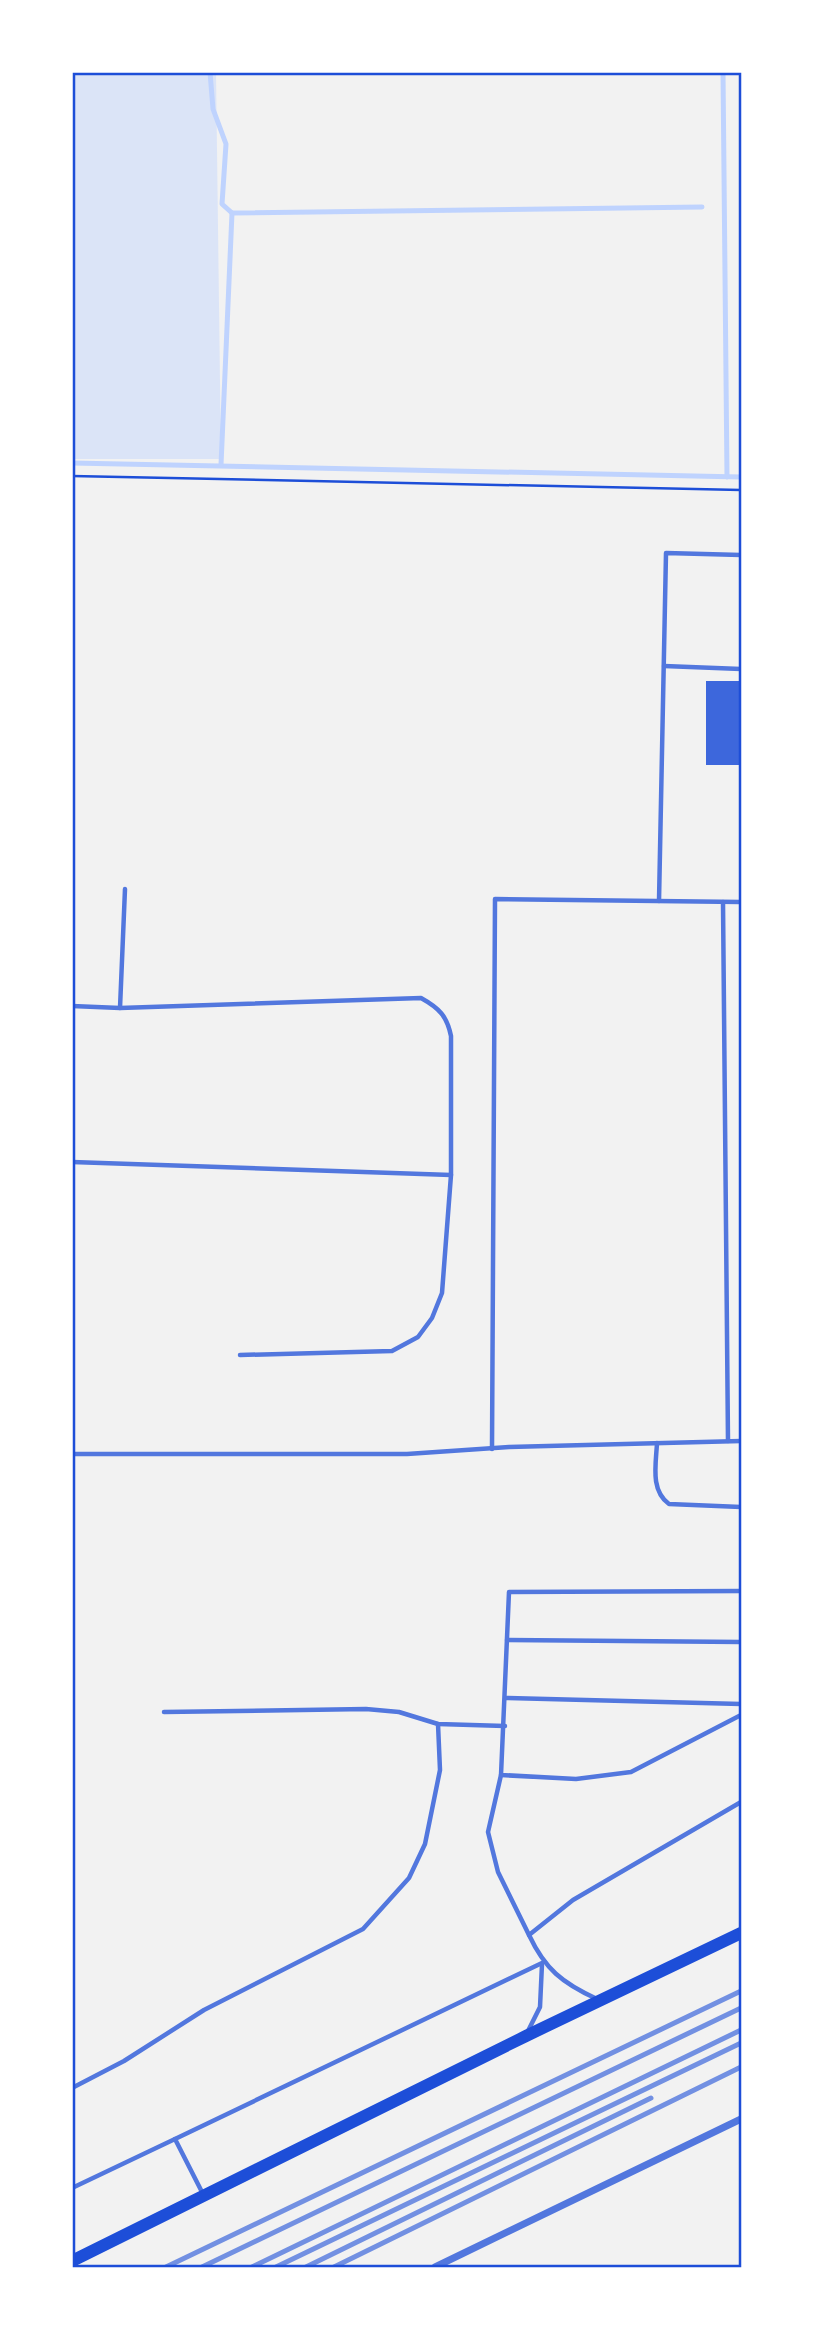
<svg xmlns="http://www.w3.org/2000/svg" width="813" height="2339" font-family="Signika,sans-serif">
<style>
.green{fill:#dbe4f7}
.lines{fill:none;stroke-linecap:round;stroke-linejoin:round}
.stream{stroke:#bfd3fe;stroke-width:5}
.building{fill:#3d67dc}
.path{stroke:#1d4ed8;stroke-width:2.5}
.service{stroke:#5277de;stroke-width:4.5}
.minor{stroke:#5277de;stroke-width:7}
.secondary{stroke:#1d4ed8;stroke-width:12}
.rail{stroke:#7290e2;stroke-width:5}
.neatline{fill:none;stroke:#1d4ed8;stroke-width:2.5}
</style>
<rect width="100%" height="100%" fill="#f2f2f2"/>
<!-- green -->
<path class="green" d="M72,72H216L221,459H72Z"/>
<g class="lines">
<!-- stream -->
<g class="stream">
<path d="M210,72L213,109L226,144L222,204L232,213"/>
<path d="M723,72L727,477"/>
<path d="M72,463L741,477"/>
<path d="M221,465L232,213L702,207"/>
</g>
</g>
<!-- building -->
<rect class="building" x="706" y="681" width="35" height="84"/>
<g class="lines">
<!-- path -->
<path class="path" d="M72,476L741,490"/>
<!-- service -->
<g class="service">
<path d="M664,666L741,669"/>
<path d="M659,901L666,553L741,555"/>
<path d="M723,902L728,1441"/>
<path d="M72,1006L120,1008L421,998C439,1008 447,1016 451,1036V1175L72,1162"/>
<path d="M120,1008L125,889"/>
<path d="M240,1355L392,1351L418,1337L432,1318L442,1293L451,1175"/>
<path d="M657,1443C656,1464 650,1490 669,1504L741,1507"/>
<path d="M492,1449L495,899L741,902"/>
<path d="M72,1454H407L509,1447L741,1441"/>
<path d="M741,1591L509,1592L501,1775L576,1779L631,1772L741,1715"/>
<path d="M507,1640L741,1642"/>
<path d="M506,1698L741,1704"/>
<path d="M164,1712L366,1709L399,1712L438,1724L505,1726"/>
<path d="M501,1775L488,1832L498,1872L529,1935"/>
<path d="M597,1999C562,1983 545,1969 529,1935L573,1900L741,1802"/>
<path d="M527,2033L540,2007L542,1964"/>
<path d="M72,2088L124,2061L204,2010L363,1929L409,1878L425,1844L440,1770L438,1724"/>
<path d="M72,2188L175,2139"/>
<path d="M203,2194L175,2139L542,1963"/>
</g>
<!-- minor -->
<path class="minor" d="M435,2267L741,2119"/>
<!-- secondary -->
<path class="secondary" d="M72,2261L526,2036L741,1933"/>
<!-- rail -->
<g class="rail">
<path d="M166,2267L741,1991"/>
<path d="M202,2267L741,2008"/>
<path d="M252,2267L741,2030"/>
<path d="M276,2267L741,2043"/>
<path d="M306,2267L651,2098"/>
<path d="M334,2267L741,2067"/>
</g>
</g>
<!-- border -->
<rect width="813" height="2339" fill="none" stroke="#ffffff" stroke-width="147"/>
<rect x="74" y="74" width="666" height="2192" class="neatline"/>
</svg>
